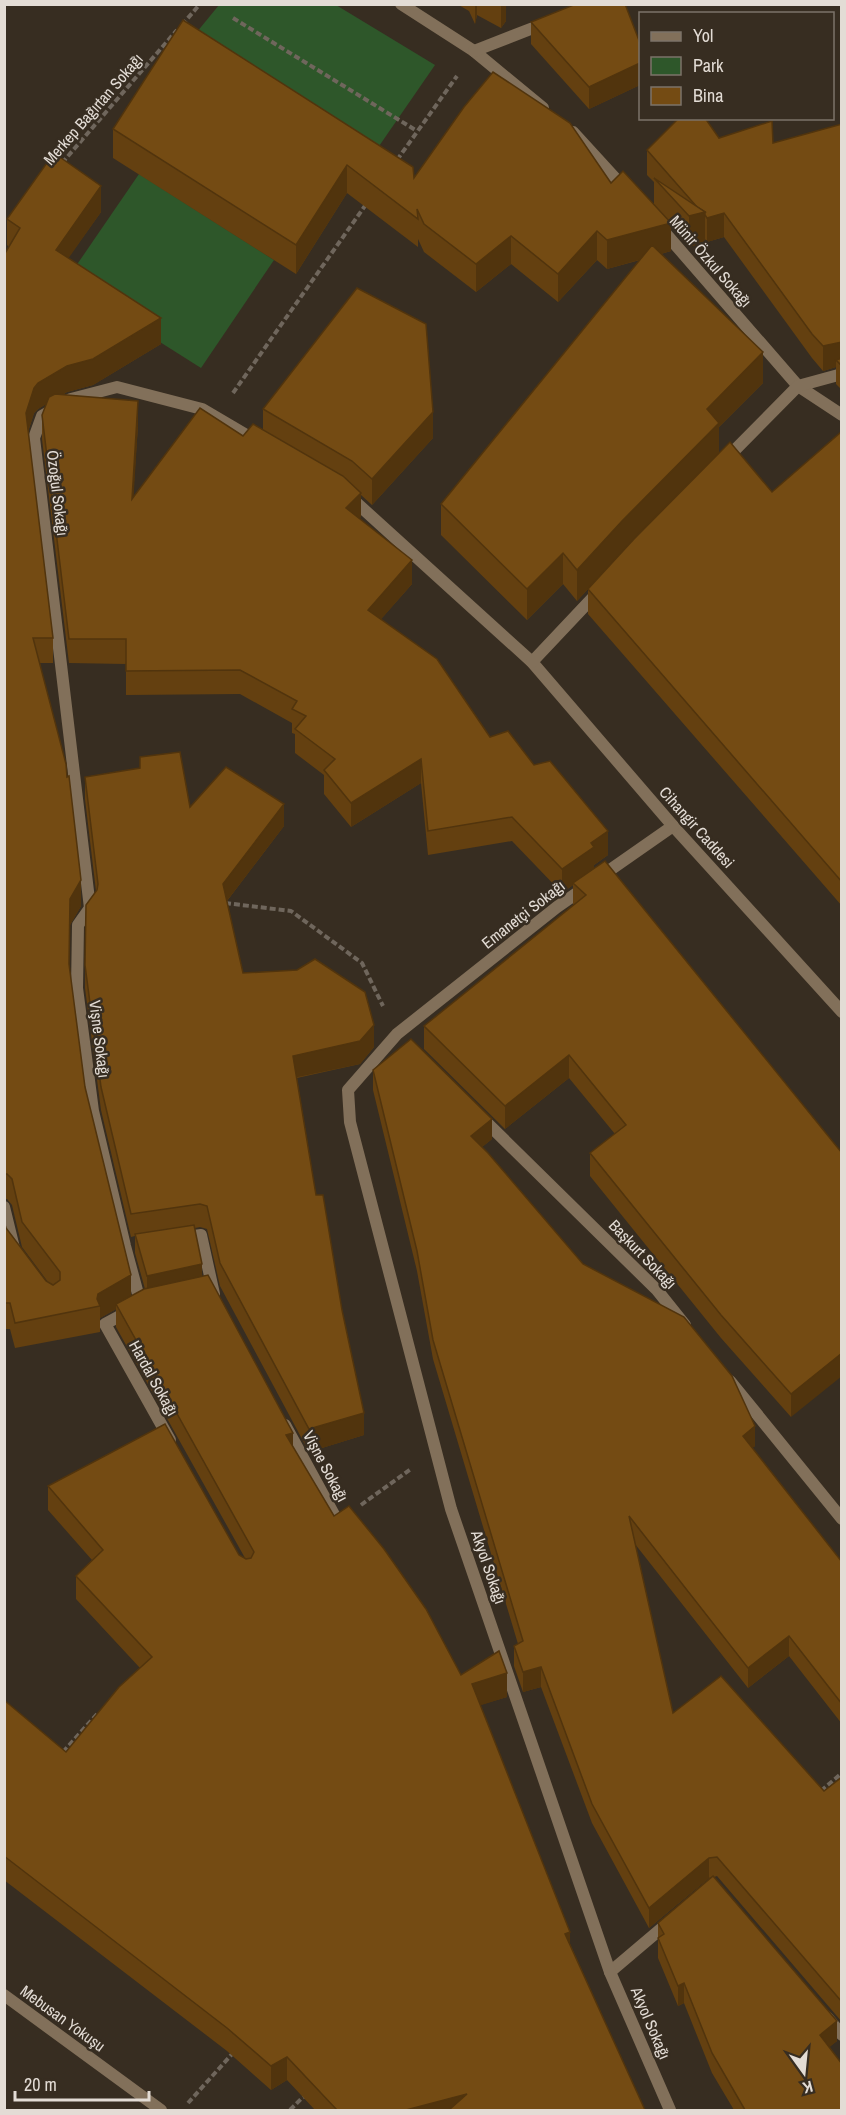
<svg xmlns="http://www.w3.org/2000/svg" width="846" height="2115" font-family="'Archivo Narrow',sans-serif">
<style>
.green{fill:#2e572a}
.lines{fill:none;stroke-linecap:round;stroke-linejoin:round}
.path{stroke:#6f665c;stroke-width:4;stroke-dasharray:6 3;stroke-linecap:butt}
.minor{stroke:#82705a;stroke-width:12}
.wall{fill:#644010}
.shaded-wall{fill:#51340d}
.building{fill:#744b13;stroke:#51340d;stroke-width:1.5}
.labels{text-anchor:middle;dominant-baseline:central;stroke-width:5;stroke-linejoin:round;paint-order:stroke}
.street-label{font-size:16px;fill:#e3dcd5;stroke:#372d21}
</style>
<rect width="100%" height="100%" fill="#372d21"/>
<!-- green -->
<g class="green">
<path d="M219,5H336L435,65L366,165L183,49Z"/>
<path d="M139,174L274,260L201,368L65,282Z"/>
</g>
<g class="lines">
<!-- path -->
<g class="path">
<path d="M233,18L417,131"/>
<path d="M182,25L200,4"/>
<path d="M397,160L457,76"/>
<path d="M62,163L177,30"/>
<path d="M233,393L367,203"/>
<path d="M225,903L291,911L362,963L383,1006"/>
<path d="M361,1505L411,1469"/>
<path d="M63,1752L98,1713"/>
<path d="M821,1791L842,1773"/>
<path d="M188,2103L233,2053"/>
<path d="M290,2110L302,2098L307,2095"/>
</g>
<!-- minor -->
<g class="minor">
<path d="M401,4L474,51L543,108"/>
<path d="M474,51L546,23"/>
<path d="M573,132L626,190"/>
<path d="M660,227L798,386L842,415"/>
<path d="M725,460L798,386L842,374"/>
<path d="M350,497L532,662L673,826L842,1012"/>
<path d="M532,662L599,591"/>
<path d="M481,1117L657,1290L685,1325"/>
<path d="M4,1207L14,1248"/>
<path d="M180,1238L201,1235L214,1294"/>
<path d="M141,1305L125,1246L93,1111L77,988L78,925L90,908L34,438L42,416L71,399L117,387L202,409L258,442"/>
<path d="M131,1310L105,1324L170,1440"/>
<path d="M730,1381L842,1519"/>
<path d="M285,1425L338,1522"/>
<path d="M610,1972L669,1922"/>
<path d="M4,1995L161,2110"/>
<path d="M827,2017L842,2035"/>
<path d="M670,2110L610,1972L451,1509L350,1122L348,1090L397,1034L557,907L673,826"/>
</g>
</g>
<!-- wall -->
<g class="wall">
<path d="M457,4H506V21L501,28L477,15L475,24L469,11Z"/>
<path d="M183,20L414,178L611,183L654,205V182L647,175V150L719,138L773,143L842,124V390L836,384V367L823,371L812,358L724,237L707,242L705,239V242L689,247L671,227V251L661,254L763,383L719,427V453L772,492L842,434V906L588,614V589L623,551L577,601L563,584L527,620L441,535V504L640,260L607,269L597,260L558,302L511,264L476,292L424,252L418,239V247L347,193L296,274L113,158V129Z"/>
<path d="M531,22L640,43V85L589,109L531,44Z"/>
<path d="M101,212L68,258L161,344L93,385L67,392L62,395L138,425L133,497L243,436L263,430V409L433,438L372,505L361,495V517L359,518L412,584L381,619L490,737L534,765L608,855L594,865V868L842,1153L791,1417L721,1338L590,1176V1153L615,1134L569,1078L505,1129L424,1049V1026L573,905V885L562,893L512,841L428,855L421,783L351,827L324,794V775L295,753V734L292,733V723L240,694L126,695V664L69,663L42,439V415L46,404L38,409L34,413L28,432L53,638V663H40L81,906L70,925L69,966L85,1087L131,1296L145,1289L135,1253V1236L131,1237L101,1110L85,988L86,905L96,891L85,799V777L140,768V757L190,807L284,826L227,901L243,973L374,1047L360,1064L297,1078L316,1195L364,1435L309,1452L220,1286L207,1229L200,1227L195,1228L202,1276L293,1447L334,1516L461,1675L507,1697L480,1705L570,1944L645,2110H315L287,2080L271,2090L227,2051L4,1880V1700L66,1752L140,1668L76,1599V1576L92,1560L48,1510V1486L239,1555L245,1558L116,1327V1309L100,1318V1332L15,1348L10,1329H4V1221L6,1228L46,1281L48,1282L22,1247L12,1205L7,1199H4V255L9,247L7,245V219Z"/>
<path d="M373,1070L492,1139L482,1147L583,1264L755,1446L752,1448L842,1562V1724L789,1656L748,1688L635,1544L673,1713L824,1791L842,1777V2022L717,1876L714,1877L837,2041L829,2047L842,2110H734L712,2073L684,2003L678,2006L658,1958V1923L711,1877L709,1878L649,1928L592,1823L541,1687L523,1692L514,1666V1646L518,1644L433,1359L417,1271L373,1090Z"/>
<path d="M842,1449V1473H841Z"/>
</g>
<!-- shaded-wall -->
<g class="shaded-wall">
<path d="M475,4H477V15L475,24Z"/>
<path d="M502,4H506V21L501,28V6Z"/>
<path d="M640,63V85L589,109V87Z"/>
<path d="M347,165V193L296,274V245Z"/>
<path d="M101,186V212L56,276V250Z"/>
<path d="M705,212V242L689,247V216Z"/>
<path d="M724,213V237L707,242V218Z"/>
<path d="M671,223V251L607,269V240Z"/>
<path d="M597,231V260L558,302V274Z"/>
<path d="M511,236V264L476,292V264Z"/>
<path d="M161,318V344L93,385L67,392L38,409L34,413L26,438V413L34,388L38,383L67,366Z"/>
<path d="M840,342V365L836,360V367L823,371V346Z"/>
<path d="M763,352V383L719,427V454L622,552L577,601V570L707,409Z"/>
<path d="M138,401V425L132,523V499Z"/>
<path d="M433,412V438L372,505V479Z"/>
<path d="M361,493V517L346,533V508Z"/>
<path d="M563,553V584L527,620V589Z"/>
<path d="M412,560V584L368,634V610Z"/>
<path d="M421,759V783L351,827V803Z"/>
<path d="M284,804V826L223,906V884Z"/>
<path d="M608,831V855L594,865V871L573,883V885L562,893V869L591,843Z"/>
<path d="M81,880V906L70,925V899Z"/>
<path d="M374,1025V1047L360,1064L293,1078V1056Z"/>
<path d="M569,1055V1078L505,1129V1106Z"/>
<path d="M492,1119V1139L471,1156V1136Z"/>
<path d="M202,1264V1283L147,1295V1276Z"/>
<path d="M131,1275V1301L116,1304V1309L100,1318V1306L97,1299L98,1294Z"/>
<path d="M842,1353V1376L791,1417V1394Z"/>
<path d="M364,1413V1435L309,1452V1429Z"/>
<path d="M755,1426V1446L743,1455V1436Z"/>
<path d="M293,1433V1456L286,1435Z"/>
<path d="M789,1636V1656L748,1688V1668Z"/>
<path d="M541,1667V1687L523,1692V1672Z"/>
<path d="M507,1673V1697L472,1708V1684Z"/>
<path d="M709,1858V1878L649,1928V1908Z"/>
<path d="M570,1932V1956L565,1934Z"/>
<path d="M684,1983V2003L678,2006V1986Z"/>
<path d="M837,2021V2041L820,2055V2035Z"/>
<path d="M287,2057V2080L271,2090V2066Z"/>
<path d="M467,2094V2110H406Z"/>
</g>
<!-- building -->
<g class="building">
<path d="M576,4H625L640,43V63L589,87L531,22Z"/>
<path d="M183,20L413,167L414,178L464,107L493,72L570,123L611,183L623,171L671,223L607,240L597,231L558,274L511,236L476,264L424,224L417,209L418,219L347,165L296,245L113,129Z"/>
<path d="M679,118H705L719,138L772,121L773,143L842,124V342L823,346L812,334L724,213L707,218L705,215V212L697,207L647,150Z"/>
<path d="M54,153L101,186L56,250L161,318L93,359L67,366L38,383L34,388L26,413L53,638H33L66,764L67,777L69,776L81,880L70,899L69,964L85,1087L131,1275L98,1294L97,1299L100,1306L15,1323L10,1303H4V1221L6,1228L46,1281L53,1285L60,1280V1272L22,1222L12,1179L7,1174H4V255L20,228L7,219Z"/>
<path d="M654,178L705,212L689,216Z"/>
<path d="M652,245L763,352L707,409L719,423L622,521L577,570L563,553L527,589L441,504Z"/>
<path d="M357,288L426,324L433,412L372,479L352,461L263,409Z"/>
<path d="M842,358V366L836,360Z"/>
<path d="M55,394L138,401L132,499L200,408L243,436L253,424L343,476L361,493L346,508L412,560L368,610L437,659L490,737L508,731L534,765L550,761L608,831L591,843L594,847L562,869L512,817L428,831L421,759L351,803L324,770L335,759L295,729L306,716L292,709L297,701L240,670L126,671V639H69L42,415L49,397Z"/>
<path d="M840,433L842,434V882L588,589L634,539L730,442L772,492Z"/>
<path d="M180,752L190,807L226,767L284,804L223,884L243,973L297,970L315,959L365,992L374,1025L360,1041L293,1056L316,1195H323L342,1310L364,1413L309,1429L220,1263L207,1206L200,1204L131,1214L101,1087L85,965L86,905L97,890L98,884L85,777L140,768V757Z"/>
<path d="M605,861L842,1153V1353L791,1394L721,1315L590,1153L626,1125L569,1055L505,1106L424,1026L586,895L573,883Z"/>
<path d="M411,1039L492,1119L471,1136L488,1153L583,1264L684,1317L732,1376L755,1426L743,1436L842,1562V1704L789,1636L748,1668L629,1516L673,1713L721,1676L824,1791L842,1777V2002L717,1857L709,1858L649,1908L592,1804L541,1667L523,1672L514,1646L523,1641L433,1340L417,1251L373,1070Z"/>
<path d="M194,1225L202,1264L147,1276L135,1234Z"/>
<path d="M208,1275L293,1433L286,1435L334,1516L349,1506L384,1549L426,1609L461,1675L499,1651L507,1673L472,1684L570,1932L565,1934L645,2110H449L467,2094L406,2110H337L287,2057L271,2066L227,2028L4,1856V1700L66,1752L119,1687L152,1657L76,1576L103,1550L48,1486L165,1424L239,1555L246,1559L251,1558L254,1552L116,1304L144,1289Z"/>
<path d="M713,1876L837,2021L820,2035L842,2064V2110H745L712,2053L684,1983L678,1986L658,1938L664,1934L658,1923Z"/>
</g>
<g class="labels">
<!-- street labels -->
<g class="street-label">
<text transform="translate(93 109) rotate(-49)">Merkep Bağırtan Sokağı</text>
<text transform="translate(711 261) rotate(49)">Münir Özkul Sokağı</text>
<text transform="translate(58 493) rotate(83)">Özoğul Sokağı</text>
<text transform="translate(697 827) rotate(48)">Cihangir Caddesi</text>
<text transform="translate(523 914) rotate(-38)">Emanetçi Sokağı</text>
<text transform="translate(100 1039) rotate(83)">Vişne Sokağı</text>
<text transform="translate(643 1254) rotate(46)">Başkurt Sokağı</text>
<text transform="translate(154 1378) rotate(61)">Hardal Sokağı</text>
<text transform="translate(326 1466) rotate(62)">Vişne Sokağı</text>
<text transform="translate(489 1567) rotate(71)">Akyol Sokağı</text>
<text transform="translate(63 2018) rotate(36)">Mebusan Yokuşu</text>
<text transform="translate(651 2023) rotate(67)">Akyol Sokağı</text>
</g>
</g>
<!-- border -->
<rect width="846" height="2115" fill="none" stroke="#e3dcd5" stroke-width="12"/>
<!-- legend -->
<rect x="639" y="12" width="195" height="108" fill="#372d21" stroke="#7c7369" stroke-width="1.5"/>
<rect x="651" y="32" width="30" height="9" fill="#82705a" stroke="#7c7369" stroke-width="1.5"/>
<text x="693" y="42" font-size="18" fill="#e3dcd5">Yol</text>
<rect x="651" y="57" width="30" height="18" fill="#2e572a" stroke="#7c7369" stroke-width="1.5"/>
<text x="693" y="72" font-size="18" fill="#e3dcd5">Park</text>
<rect x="651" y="87" width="30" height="18" fill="#744b13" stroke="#7c7369" stroke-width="1.5"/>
<text x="693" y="102" font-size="18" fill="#e3dcd5">Bina</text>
<!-- north arrow -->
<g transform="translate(804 2073) rotate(165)" stroke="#372d21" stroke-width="4.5" paint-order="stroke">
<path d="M0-4.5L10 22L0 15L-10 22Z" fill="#e3dcd5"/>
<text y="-9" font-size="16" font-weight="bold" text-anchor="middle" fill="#e3dcd5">K</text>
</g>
<!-- scale -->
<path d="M15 2091v9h134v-9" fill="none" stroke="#e3dcd5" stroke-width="3"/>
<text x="24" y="2091" font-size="18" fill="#e3dcd5" stroke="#372d21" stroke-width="4.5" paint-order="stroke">20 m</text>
</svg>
